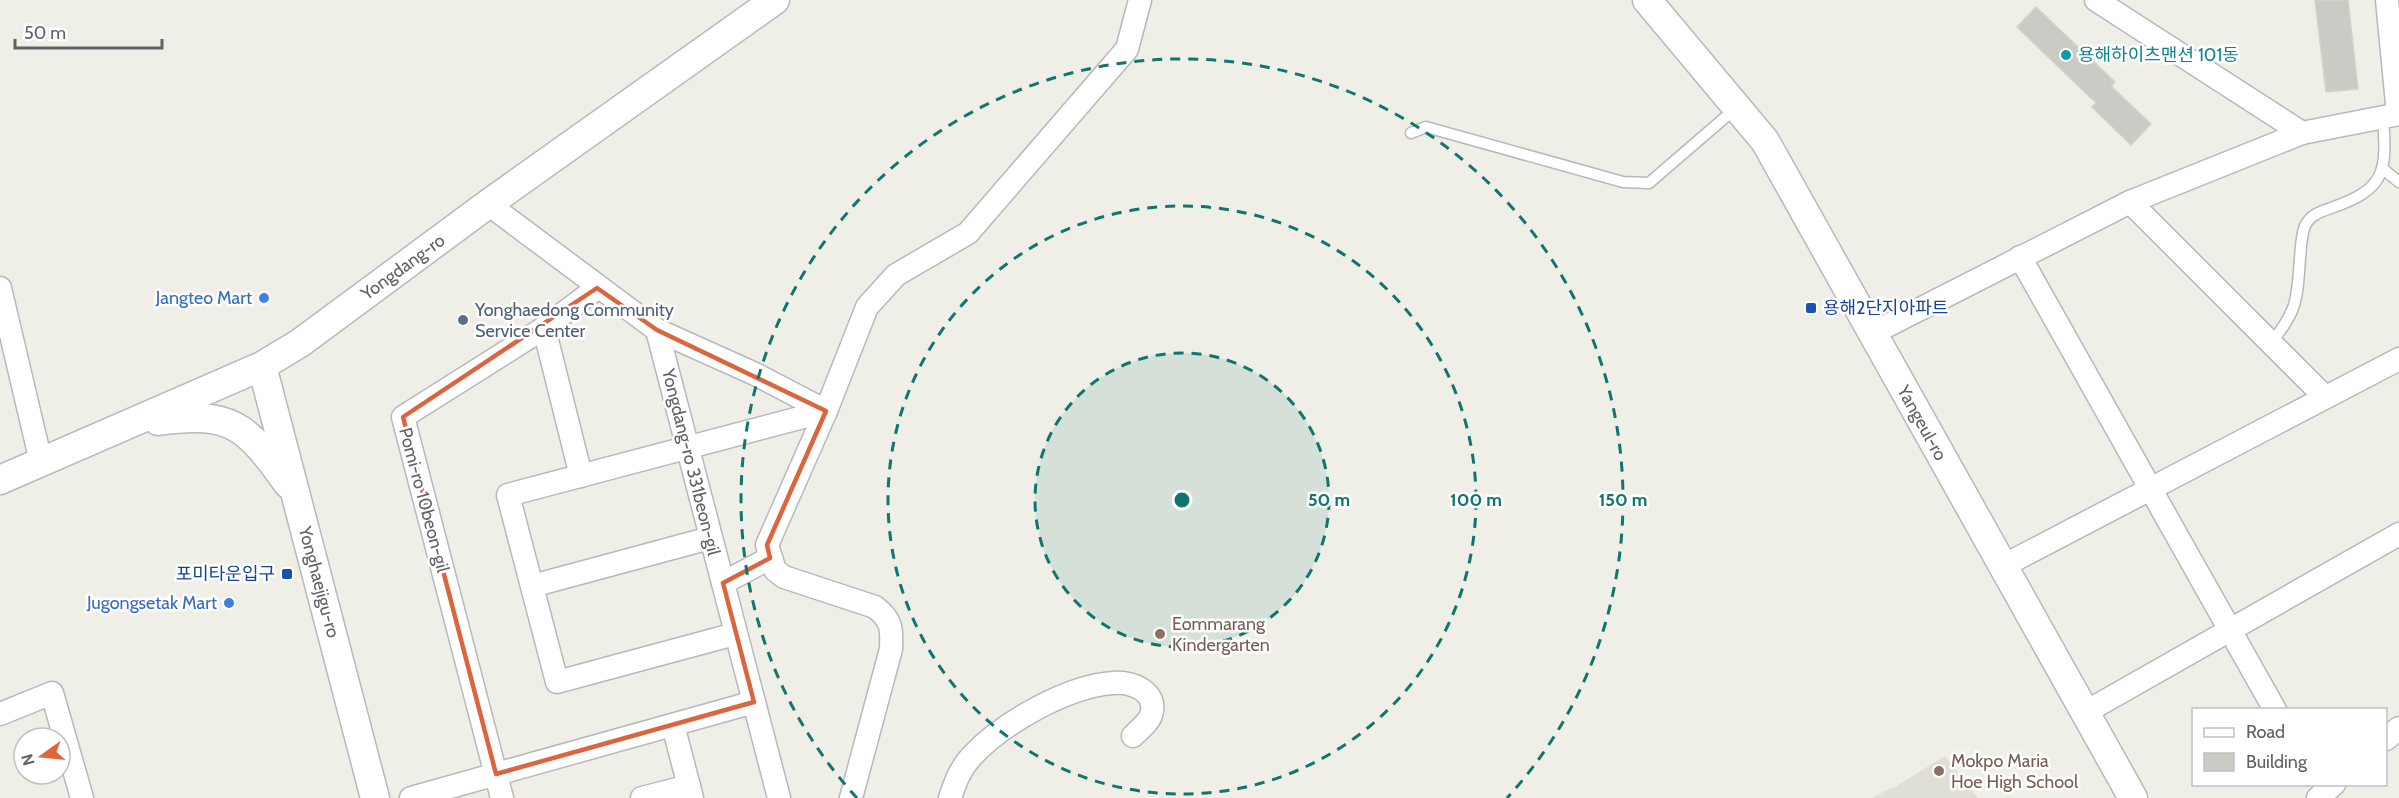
<svg xmlns="http://www.w3.org/2000/svg" width="2399" height="798" font-family="Cabin,'Noto Sans KR',sans-serif">
<style>
.education{fill:#e0dfd6}
.building{fill:#cccac4;stroke:#d5d2c6;stroke-width:1.5}
.lines{fill:none;stroke-linecap:round;stroke-linejoin:round}
.service-casing{stroke:#b7b8bd;stroke-width:13}
.minor-casing{stroke:#b7b8bd;stroke-width:25}
.tertiary-casing{stroke:#b7b8bd;stroke-width:31}
.service{stroke:#fff;stroke-width:10}
.minor{stroke:#fff;stroke-width:22}
.tertiary{stroke:#fff;stroke-width:28}
.marked{fill:none;stroke:#da653e;stroke-width:4.5;stroke-linejoin:round}
.ring{fill:none;stroke:#0f766e;stroke-width:3;stroke-dasharray:10 8}
.culture-dot{fill:#0f9aa8;stroke:#fff;stroke-width:2}
.shop-dot{fill:#3f7fe0;stroke:#fff;stroke-width:2}
.transit-dot{fill:#1a4fb4;stroke:#fff;stroke-width:2}
.service-dot{fill:#5c6f8a;stroke:#fff;stroke-width:2}
.education-dot{fill:#8d6e63;stroke:#fff;stroke-width:2}
.labels{text-anchor:middle;dominant-baseline:central;stroke-width:5;stroke-linejoin:round;paint-order:stroke}
.culture-label{font-size:18px;fill:#0d838f;stroke:#fff;text-anchor:start}
.street-label{font-size:18px;fill:#5f6167;stroke:#fff}
.shop-label{font-size:18px;fill:#366cbe;stroke:#fff;text-anchor:end}
.transit-label{font-size:18px;fill:#164399;stroke:#fff;text-anchor:start}
.service-label{font-size:18px;fill:#4e5e75;stroke:#fff;text-anchor:start}
.education-label{font-size:18px;fill:#785e54;stroke:#fff;text-anchor:start}
.centre{fill:#0f766e;stroke:#fff;stroke-width:3}
.ring-label{font-size:18px;text-anchor:middle;font-weight:bold;fill:#0f766e;stroke:#fff;stroke-width:5;stroke-linejoin:round;paint-order:stroke}
</style>
<rect width="100%" height="100%" fill="#f0efe7"/>
<!-- education -->
<path class="education" d="M1945,756L1978,798H1871L1896,786Z"/>
<!-- building -->
<g class="building">
<path d="M2315,0H2348L2358,89L2326,92Z"/>
<path d="M2036,7L2115,82L2111,86L2151,124L2131,145L2092,107L2096,103L2017,27Z"/>
</g>
<g class="lines">
<defs>
<g id="service">
<path d="M1411,133L1426,127L1623,182L1649,183L1736,108"/>
<path d="M2383,169L2399,182"/>
<path d="M2271,343C2298,310 2297,299 2300,258C2301,248 2301,236 2305,226C2310,215 2320,212 2331,208C2386,189 2387,172 2383,117"/>
</g>
<g id="minor">
<path d="M2096,0L2302,133"/>
<path d="M2387,0L2398,114"/>
<path d="M2130,202L2325,397"/>
<path d="M488,204L657,330L779,798"/>
<path d="M2020,257L2275,710"/>
<path d="M0,288L41,462"/>
<path d="M544,328L581,476"/>
<path d="M657,330L755,374L826,411"/>
<path d="M1873,333L2130,202L2302,133L2399,114"/>
<path d="M2001,567L2399,359"/>
<path d="M723,583L770,558"/>
<path d="M532,586L710,538"/>
<path d="M735,634L557,682L508,495L826,411"/>
<path d="M2084,713L2399,534"/>
<path d="M0,714L52,693L82,798"/>
<path d="M673,725L692,798"/>
<path d="M2386,739L2399,728"/>
<path d="M411,798L754,702"/>
<path d="M502,798L403,417L544,328L597,288"/>
<path d="M642,798L689,786"/>
<path d="M851,798L891,649C892,629 892,620 875,607L784,577L775,570L767,545L826,411L867,307L896,275L968,233L1127,49L1140,0"/>
<path d="M950,798C955,783 960,769 971,757C1001,724 1067,686 1113,683C1130,681 1159,691 1151,715C1149,722 1139,730 1133,736"/>
<path d="M2318,798L2334,784"/>
</g>
<g id="tertiary">
<path d="M1647,0L1765,141L2133,798"/>
<path d="M262,366L375,798"/>
<path d="M158,421C232,411 246,425 288,484"/>
<path d="M0,480L262,366L300,343L488,204L775,0"/>
</g>
</defs>
<!-- service casing -->
<use href="#service" class="service-casing"/>
<!-- minor casing -->
<use href="#minor" class="minor-casing"/>
<!-- tertiary casing -->
<use href="#tertiary" class="tertiary-casing"/>
<!-- service -->
<use href="#service" class="service"/>
<!-- minor -->
<use href="#minor" class="minor"/>
<!-- tertiary -->
<use href="#tertiary" class="tertiary"/>
</g>
<!-- marked area -->
<path class="marked" d="M597,288L657,330L826,411L767,545L770,558L723,583L754,702L496,774L403,417Z"/>
<!-- distance rings -->
<circle cx="1182" cy="500" r="147" fill="#0f766e" fill-opacity=".12"/>
<g class="ring">
<circle cx="1182" cy="500" r="147"/>
<circle cx="1182" cy="500" r="294"/>
<path d="M857 798A441 441 0 1 1 1507 798"/>
</g>
<!-- markers -->
<circle class="culture-dot" cx="2066" cy="55" r="6"/>
<g class="shop-dot">
<circle cx="264" cy="298" r="6"/>
<circle cx="229" cy="603" r="6"/>
</g>
<g class="transit-dot">
<rect x="1805" y="302" width="12" height="12" rx="3"/>
<rect x="281" y="568" width="12" height="12" rx="3"/>
</g>
<circle class="service-dot" cx="463" cy="320" r="6"/>
<g class="education-dot">
<circle cx="1160" cy="634" r="6"/>
<circle cx="1939" cy="771" r="6"/>
</g>
<g class="labels">
<!-- culture labels -->
<g class="culture-label">
<text x="2078" y="55">용해하이츠맨션 101동</text>
</g>
<!-- street labels -->
<g class="street-label">
<text transform="translate(403 267) rotate(-36)">Yongdang-ro</text>
<text transform="translate(1922 423) rotate(61)">Yangeul-ro</text>
<text transform="translate(691 462) rotate(76)">Yongdang-ro 331beon-gil</text>
<text transform="translate(424 500) rotate(75)">Pomi-ro 10beon-gil</text>
<text transform="translate(319 582) rotate(75)">Yonghaejigu-ro</text>
</g>
<!-- shop labels -->
<g class="shop-label">
<text x="252" y="298">Jangteo Mart</text>
<text x="217" y="603">Jugongsetak Mart</text>
</g>
<!-- transit labels -->
<g class="transit-label">
<text x="1823" y="308">용해2단지아파트</text>
<text x="275" y="574" text-anchor="end">포미타운입구</text>
</g>
<!-- service labels -->
<g class="service-label">
<text x="475" y="310">Yonghaedong Community<tspan x="475" dy="21">Service Center</tspan></text>
</g>
<!-- education labels -->
<g class="education-label">
<text x="1172" y="624">Eommarang<tspan x="1172" dy="21">Kindergarten</tspan></text>
<text x="1951" y="761">Mokpo Maria<tspan x="1951" dy="21">Hoe High School</tspan></text>
</g>
</g>
<circle cx="1182" cy="500" r="9" class="centre"/>
<g class="ring-label">
<text x="1329" y="506">50 m</text>
<text x="1476" y="506">100 m</text>
<text x="1623" y="506">150 m</text>
</g>
<!-- legend -->
<rect x="2192" y="708" width="195" height="78" fill="#ffffff" stroke="#bfc0c2" stroke-width="1.5"/>
<rect x="2204" y="728" width="30" height="9" fill="#ffffff" stroke="#bfc0c2" stroke-width="1.5"/>
<text x="2246" y="738" font-size="18" fill="#5f6167">Road</text>
<rect x="2204" y="753" width="30" height="18" fill="#cccac4" stroke="#bfc0c2" stroke-width="1.5"/>
<text x="2246" y="768" font-size="18" fill="#5f6167">Building</text>
<!-- north arrow -->
<g transform="translate(42 756) rotate(255)"><circle r="28" fill="#ffffff" stroke="#bfc0c2" stroke-width="1.5"/>
<path d="M0-4.5L10 22L0 15L-10 22Z" fill="#e1653c"/>
<text y="-9" font-size="16" font-weight="bold" text-anchor="middle" fill="#5f6167">N</text>
</g>
<!-- scale -->
<path d="M15 39v9h147v-9" fill="none" stroke="#5f6167" stroke-width="3"/>
<text x="24" y="39" font-size="18" fill="#5f6167" stroke="#ffffff" stroke-width="4.5" paint-order="stroke">50 m</text>
</svg>
